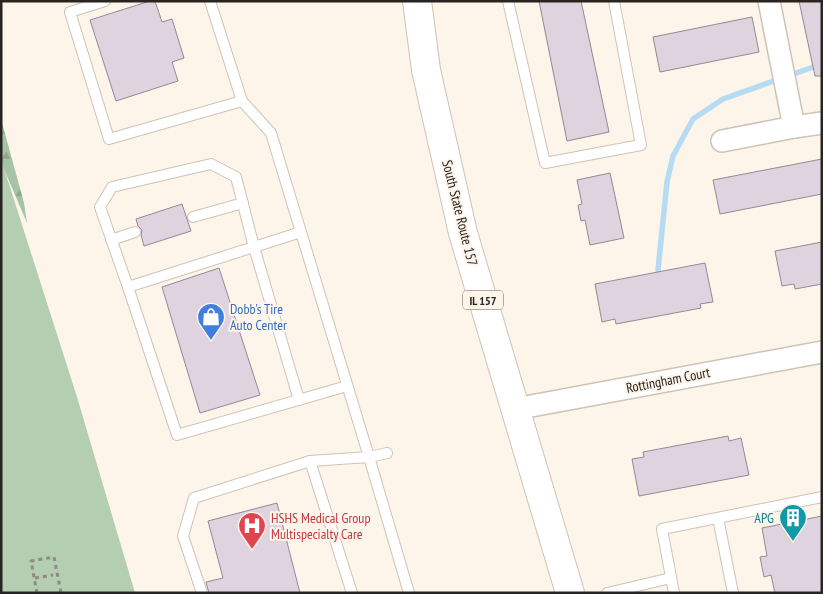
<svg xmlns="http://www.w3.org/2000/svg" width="823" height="594" font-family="'PT Sans Narrow',sans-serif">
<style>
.green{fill:#b3ceb1}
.forest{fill:url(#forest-firs)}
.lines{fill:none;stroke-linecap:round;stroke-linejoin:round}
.stream{stroke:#b6dcf3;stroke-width:5.5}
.building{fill:#ded3df;stroke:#948995}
.lane-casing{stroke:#cec3b7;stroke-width:12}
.street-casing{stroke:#cec3b7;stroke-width:24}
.primary-casing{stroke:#cec3b7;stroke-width:30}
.path{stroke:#918a83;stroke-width:3;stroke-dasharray:4 4;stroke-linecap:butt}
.lane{stroke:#fff;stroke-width:10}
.street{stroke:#fff;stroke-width:21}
.primary{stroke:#fff;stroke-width:28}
.labels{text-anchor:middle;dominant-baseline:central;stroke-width:4;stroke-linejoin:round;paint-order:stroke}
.shield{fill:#fdf4ea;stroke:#69625d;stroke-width:1}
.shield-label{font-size:12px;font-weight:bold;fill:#292420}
.street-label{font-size:14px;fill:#292420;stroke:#fdf4ea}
.shop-label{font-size:14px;fill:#366cbe;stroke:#fdf4ea;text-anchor:start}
.health-label{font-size:14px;fill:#be3a42;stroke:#fdf4ea;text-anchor:start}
.culture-label{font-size:14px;fill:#0d838f;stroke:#fdf4ea;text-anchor:end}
</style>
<defs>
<pattern id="forest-firs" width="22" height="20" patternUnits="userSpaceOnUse" patternTransform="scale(1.25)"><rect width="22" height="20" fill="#a7c3a5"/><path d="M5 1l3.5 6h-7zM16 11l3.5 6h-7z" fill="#90a78e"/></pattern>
</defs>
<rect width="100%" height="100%" fill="#fdf4ea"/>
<!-- green -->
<path class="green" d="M1,159L77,397L135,593H1Z"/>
<!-- forest -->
<path class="forest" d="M1,119L24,203L27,223L1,162Z"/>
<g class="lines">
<!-- stream -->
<path class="stream" d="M658,270L667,182L673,156L693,119L723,99L819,65"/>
</g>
<!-- building -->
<g class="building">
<path d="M150,1H155L162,22L172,19L184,58L172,62L178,81L116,101L90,20Z"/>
<path d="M539,1H581L609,132L567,141Z"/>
<path d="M799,1H822V76H815Z"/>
<path d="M752,17L759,52L660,72L653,37Z"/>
<path d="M822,159V194L720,214L713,180Z"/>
<path d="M610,173L624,238L590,245L585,220L581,221L578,205L582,204L577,180Z"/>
<path d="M182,204L191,231L144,246L141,235L142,230L138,226L136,219Z"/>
<path d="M822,242V284L795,289L794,284L782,286L775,251Z"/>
<path d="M705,263L713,302L700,304L701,308L616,324L615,319L602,322L595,284Z"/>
<path d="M219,268L260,395L200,413L162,287Z"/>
<path d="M728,436L729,441L741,438L749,475L639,496L632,459L644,457L643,452Z"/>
<path d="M277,503L300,593H209L206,582L223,578L208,521Z"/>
<path d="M822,516V593H775L771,575L764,577L760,557L767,556L762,528Z"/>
</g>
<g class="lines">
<defs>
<g id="lane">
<path d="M105,1L70,12L109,139L242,101"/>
<path d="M210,1L242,101L271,133L369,457L310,461"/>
<path d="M508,1L545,163L641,145L614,1"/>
<path d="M193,217L243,203"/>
<path d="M301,232L128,287L177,435L347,386"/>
<path d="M111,240L135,232"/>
<path d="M128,287L100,207L112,187L211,164L236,177L254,247L299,400"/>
<path d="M387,453L369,457L409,593"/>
<path d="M718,518L733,593"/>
<path d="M202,593L183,536L194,498L310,461L352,593"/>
<path d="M607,593L671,578"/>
<path d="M674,593L662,529L822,497"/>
</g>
<g id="street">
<path d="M794,127L822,123"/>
<path d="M722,141L794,127L769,1"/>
<path d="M515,409L822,352"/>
</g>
<path id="primary" d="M417,1L426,70L463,233L570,593"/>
</defs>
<!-- lane casing -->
<use href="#lane" class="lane-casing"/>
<!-- street casing -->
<use href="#street" class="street-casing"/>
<!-- primary casing -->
<use href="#primary" class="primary-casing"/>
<!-- path -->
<g class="path">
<path d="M35,578L53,575"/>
<path d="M37,593L31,561L54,557L61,593"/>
</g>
<!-- lane -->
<use href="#lane" class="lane"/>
<!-- street -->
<use href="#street" class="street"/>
<!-- primary -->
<use href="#primary" class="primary"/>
</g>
<!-- icons -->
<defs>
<symbol id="shop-pin" viewBox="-11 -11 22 30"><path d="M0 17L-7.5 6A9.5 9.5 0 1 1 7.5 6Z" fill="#3f7fe0" stroke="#fdf4ea"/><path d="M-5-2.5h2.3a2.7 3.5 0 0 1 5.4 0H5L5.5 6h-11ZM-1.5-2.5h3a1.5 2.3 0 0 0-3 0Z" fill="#fff"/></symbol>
<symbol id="building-pin" viewBox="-11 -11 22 30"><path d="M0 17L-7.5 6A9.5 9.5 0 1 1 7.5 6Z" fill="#0f9aa8" stroke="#fdf4ea"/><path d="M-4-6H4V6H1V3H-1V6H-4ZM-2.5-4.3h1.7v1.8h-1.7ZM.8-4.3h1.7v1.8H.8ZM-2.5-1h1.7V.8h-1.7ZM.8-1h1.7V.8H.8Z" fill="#fff"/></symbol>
<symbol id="hospital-pin" viewBox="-11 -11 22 30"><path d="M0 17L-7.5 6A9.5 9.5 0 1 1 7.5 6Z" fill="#e0444e" stroke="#fdf4ea"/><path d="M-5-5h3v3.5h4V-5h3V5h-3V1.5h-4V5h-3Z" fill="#fff"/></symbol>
</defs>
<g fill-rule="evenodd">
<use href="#shop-pin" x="195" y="301" width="32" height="43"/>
<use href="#building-pin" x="777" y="502" width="32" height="43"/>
<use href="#hospital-pin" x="236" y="510" width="32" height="43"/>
</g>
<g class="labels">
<!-- shield labels -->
<rect class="shield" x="463" y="290.5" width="40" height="19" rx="4"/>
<g class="shield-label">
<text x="483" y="300">IL 157</text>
</g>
<!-- street labels -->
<g class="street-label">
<text transform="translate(460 213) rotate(76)">South State Route 157</text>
<text transform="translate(668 380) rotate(-11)">Rottingham Court</text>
</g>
<!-- shop labels -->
<g class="shop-label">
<text x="230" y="309">Dobb's Tire<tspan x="230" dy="16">Auto Center</tspan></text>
</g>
<!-- health labels -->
<g class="health-label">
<text x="271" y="518">HSHS Medical Group<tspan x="271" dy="16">Multispecialty Care</tspan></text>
</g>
<!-- culture labels -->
<g class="culture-label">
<text x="774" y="518">APG</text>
</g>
</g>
<!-- border -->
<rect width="823" height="594" fill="none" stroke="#292420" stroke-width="5"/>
</svg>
